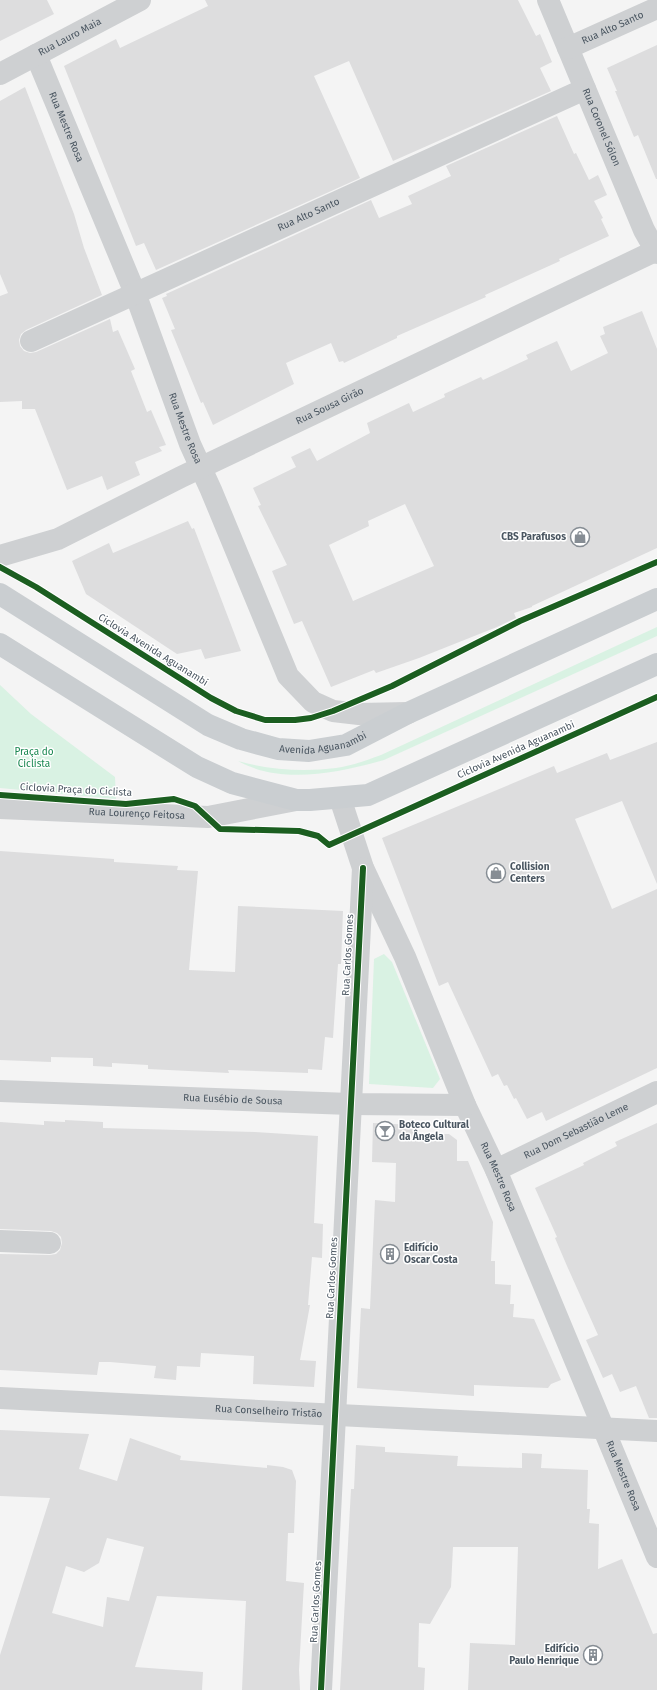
<svg xmlns="http://www.w3.org/2000/svg" width="657" height="1690" font-family="'Fira Sans',sans-serif">
<style>
.green{fill:#d9f2e3}
.building{fill:#ddddde;fill-rule:evenodd}
.lines{fill:none;stroke-linecap:round;stroke-linejoin:round}
.minor{stroke:#ced0d2;stroke-width:22}
.primary{stroke:#caced1;stroke-width:22}
.cycleway-casing{stroke:#fff;stroke-width:8}
.cycleway{stroke:#1b5e20;stroke-width:6}
.labels{text-anchor:middle;dominant-baseline:central;stroke-width:3;stroke-linejoin:round;paint-order:stroke}
.street-label{font-size:10px;fill:#4a5661;stroke:#fff}
.poi-label{font-size:10px;font-weight:bold;fill:#4a5661;stroke:#fff;text-anchor:start}
.park-label{font-size:10px;fill:#17864f;stroke:#fff}
</style>
<rect width="100%" height="100%" fill="#f4f4f4"/>
<!-- green -->
<g class="green">
<path d="M657,627V636L384,760C338,773 281,785 238,761C269,770 304,772 336,768C351,766 367,760 381,755Z"/>
<path d="M0,685L31,714L115,777L116,799L0,788Z"/>
<path d="M384,954L392,962L440,1079L433,1088L369,1084L374,959Z"/>
</g>
<!-- building -->
<g class="building">
<path d="M0,0H47L54,14L0,41Z"/>
<path d="M205,0H518L536,36L540,34L552,62L540,68L551,91L393,161L349,61L314,76L360,178L156,270L144,243L136,246L64,66L116,39L120,48L208,6Z"/>
<path d="M657,45V179H656L638,135L634,137L615,91H617L607,68Z"/>
<path d="M25,87L74,214L84,248L102,295L26,330L21,334L19,340L20,346L24,351L30,353L36,352L110,319L113,332L118,330L135,369L131,371L147,412L151,410L166,445L159,447L162,451L135,462L140,475L107,490L102,476L67,490L35,409H22V401L0,402V296L8,293L0,274V101Z"/>
<path d="M557,116L574,154L576,153L589,180L598,175L607,195L594,201L603,218L601,219L609,236L559,259L560,261L485,295L486,297L397,336V338L344,363L343,361L339,362L331,343L286,363L294,384L213,425L203,402L201,403L171,330L175,329L162,298L167,296L166,294L371,200L379,218L412,204L408,196L451,176L446,166Z"/>
<path d="M642,311L657,349V548L532,606V607L514,613L516,618L497,627L419,658L376,673L374,670L331,687L302,621L294,624L272,571L287,565L258,506L261,505L253,488L296,467L291,457L310,448L317,461L370,433L367,423L409,403L413,412L445,397L444,394L481,377L483,380L528,359L526,355L557,341L571,371L608,353L600,336L605,334L603,327ZM405,504L434,566L353,601L329,545L369,526L368,521Z"/>
<path d="M188,521L192,529L194,528L241,651L205,659L201,649L177,654L86,594L72,561L109,543L113,553Z"/>
<path d="M657,742V884L622,801L575,819L612,909L657,889V1068L546,1121L542,1112L527,1119L516,1098L514,1099L507,1085L504,1086L498,1074L492,1077L448,982L439,986L382,838L554,766L557,773L607,753L610,760Z"/>
<path d="M0,851L114,859V862L178,866L177,870L198,871L189,970L235,972L238,906L343,911L341,964H338L333,1038L325,1037L322,1070L308,1069V1073L228,1070L229,1073L148,1069V1065L112,1063V1067L93,1066V1058L51,1057V1062L0,1060Z"/>
<path d="M65,1120L103,1122V1128L255,1132L318,1136L314,1223L323,1224L322,1258L312,1257L308,1305H310L300,1360L316,1361L314,1387L253,1384L254,1356L201,1353L200,1367L177,1366L176,1380L154,1378L156,1366L110,1362H99L97,1375L0,1370V1254L50,1255L56,1254L60,1250L62,1243L61,1237L57,1233L51,1231L0,1229V1122L44,1125V1121L65,1122Z"/>
<path d="M373,1123L414,1125V1134H449L457,1140V1161H468L493,1222L491,1261H495V1284L511,1285L510,1304H514L513,1317L534,1319L561,1380L551,1384L548,1388L474,1385V1396L357,1388L361,1308L370,1309L375,1200L395,1202L396,1163L372,1162Z"/>
<path d="M657,1123V1418H649L636,1386L620,1392L612,1374L603,1378L586,1340L598,1335L567,1266L555,1238L557,1237L535,1188L584,1165L583,1163L617,1146L615,1142Z"/>
<path d="M0,1430L89,1434L79,1469L117,1481L130,1438L181,1456L180,1460L267,1468V1465L283,1467L292,1470L296,1481L294,1533H288L286,1581L304,1583L299,1670L300,1690H242L246,1601L157,1596L135,1667L203,1672L202,1690H0V1655L50,1498L0,1496ZM107,1538L144,1547L129,1601L107,1597L103,1627L52,1613L66,1566L84,1572L99,1563Z"/>
<path d="M356,1445L385,1447V1452L458,1456L457,1466L522,1468V1453L542,1454L541,1468L588,1470L587,1509H590L589,1523L599,1524L598,1569L622,1559L653,1634L657,1633V1690H468L470,1643L515,1645L518,1547H453L451,1587L430,1624L419,1623L418,1667L425,1668L424,1690H340L351,1489H354Z"/>
</g>
<g class="lines">
<!-- minor -->
<g class="minor">
<path id="s1" d="M548,0L644,230L657,253"/>
<path id="s2" d="M568,48L657,8"/>
<path id="s3" d="M36,55L135,293L190,444L211,490L288,676L313,702L333,711L359,714L408,713"/>
<path id="s4" d="M0,74L140,0"/>
<path id="s5" d="M31,341L585,89"/>
<path id="s6" d="M0,556L58,539L181,477L657,250"/>
<path id="s7" d="M340,798L363,868L405,957L465,1105L496,1170L657,1557"/>
<path id="s8" d="M0,808L208,817L296,800"/>
<path id="s9" d="M0,1091L350,1104L465,1105"/>
<path id="s10" d="M496,1170L657,1092"/>
<path d="M0,1241L50,1243"/>
<path id="s11" d="M0,1398L657,1431"/>
<path d="M321,1690L363,868"/>
</g>
<!-- primary -->
<g class="primary">
<path id="s12" d="M0,594L208,725L241,739L278,749L309,751L346,745L408,713L657,599"/>
<path d="M0,644L197,767L232,783L296,800H310L368,795L657,664"/>
</g>
<defs>
<g id="cycleway">
<path d="M0,567L36,587L211,698L236,711L265,720H295L311,718L333,711L392,686L520,621L657,562"/>
<path d="M0,795L126,804L174,799L195,806L220,829L299,831L318,836L329,845L657,697"/>
<path d="M321,1690L363,868"/>
</g>
</defs>
<!-- cycleway casing -->
<use href="#cycleway" class="cycleway-casing"/>
<!-- cycleway -->
<use href="#cycleway" class="cycleway"/>
</g>
<!-- icons -->
<defs>
<symbol id="shop-ring" viewBox="-11 -11 22 22"><circle r="9.5" fill="#fff" stroke="#868d94" stroke-width="1.5"/><path d="M-5-2.5h2.3a2.7 3.5 0 0 1 5.4 0H5L5.5 6h-11ZM-1.5-2.5h3a1.5 2.3 0 0 0-3 0Z" fill="#868d94"/></symbol>
<symbol id="bar-ring" viewBox="-11 -11 22 22"><circle r="9.5" fill="#fff" stroke="#868d94" stroke-width="1.5"/><path d="M-6-5H6L.8 .8V4.5H3.5V6h-7V4.5H-.8V.8Z" fill="#868d94"/></symbol>
<symbol id="building-ring" viewBox="-11 -11 22 22"><circle r="9.5" fill="#fff" stroke="#868d94" stroke-width="1.5"/><path d="M-4-6H4V6H1V3H-1V6H-4ZM-2.5-4.3h1.7v1.8h-1.7ZM.8-4.3h1.7v1.8H.8ZM-2.5-1h1.7V.8h-1.7ZM.8-1h1.7V.8H.8Z" fill="#868d94"/></symbol>
</defs>
<g fill-rule="evenodd">
<use href="#shop-ring" x="569" y="526" width="22" height="22"/>
<use href="#shop-ring" x="485" y="862" width="22" height="22"/>
<use href="#bar-ring" x="374" y="1120" width="22" height="22"/>
<use href="#building-ring" x="379" y="1243" width="22" height="22"/>
<use href="#building-ring" x="582" y="1644" width="22" height="22"/>
</g>
<g class="labels">
<!-- street labels -->
<g class="street-label">
<text stroke="none"><textPath href="#s2" startOffset="49">Rua Alto Santo</textPath></text>
<text stroke="none"><textPath href="#s4" startOffset="79">Rua Lauro Maia</textPath></text>
<text stroke="none"><textPath href="#s3" startOffset="78">Rua Mestre Rosa</textPath></text>
<text stroke="none"><textPath href="#s1" startOffset="138">Rua Coronel Sólon</textPath></text>
<text stroke="none"><textPath href="#s5" startOffset="305">Rua Alto Santo</textPath></text>
<text stroke="none"><textPath href="#s6" startOffset="363">Rua Sousa Girão</textPath></text>
<text stroke="none"><textPath href="#s3" startOffset="402">Rua Mestre Rosa</textPath></text>
<text transform="translate(153 650) rotate(32)">Ciclovia Avenida Aguanambi</text>
<text stroke="none"><textPath href="#s12" startOffset="366">Avenida Aguanambi</textPath></text>
<text transform="translate(516 750) rotate(-24)">Ciclovia Avenida Aguanambi</text>
<text transform="translate(76 790) rotate(3)">Ciclovia Praça do Ciclista</text>
<text stroke="none"><textPath href="#s8" startOffset="137">Rua Lourenço Feitosa</textPath></text>
<text transform="translate(348 955) rotate(-87)">Rua Carlos Gomes</text>
<text stroke="none"><textPath href="#s9" startOffset="233">Rua Eusébio de Sousa</textPath></text>
<text stroke="none"><textPath href="#s10" startOffset="89">Rua Dom Sebastião Leme</textPath></text>
<text stroke="none"><textPath href="#s7" startOffset="411">Rua Mestre Rosa</textPath></text>
<text transform="translate(332 1278) rotate(-87)">Rua Carlos Gomes</text>
<text stroke="none"><textPath href="#s11" startOffset="269">Rua Conselheiro Tristão</textPath></text>
<text stroke="none"><textPath href="#s7" startOffset="735">Rua Mestre Rosa</textPath></text>
<text transform="translate(316 1602) rotate(-87)">Rua Carlos Gomes</text>
</g>
<!-- poi labels -->
<g class="poi-label">
<text x="566" y="537" text-anchor="end">CBS Parafusos</text>
<text x="510" y="867">Collision<tspan x="510" dy="12">Centers</tspan></text>
<text x="399" y="1125">Boteco Cultural<tspan x="399" dy="12">da Ângela</tspan></text>
<text x="404" y="1248">Edifício<tspan x="404" dy="12">Oscar Costa</tspan></text>
<text x="579" y="1649" text-anchor="end">Edifício<tspan x="579" dy="12">Paulo Henrique</tspan></text>
</g>
<!-- park labels -->
<g class="park-label">
<text x="34" y="752">Praça do<tspan x="34" dy="12">Ciclista</tspan></text>
</g>
</g>
</svg>
